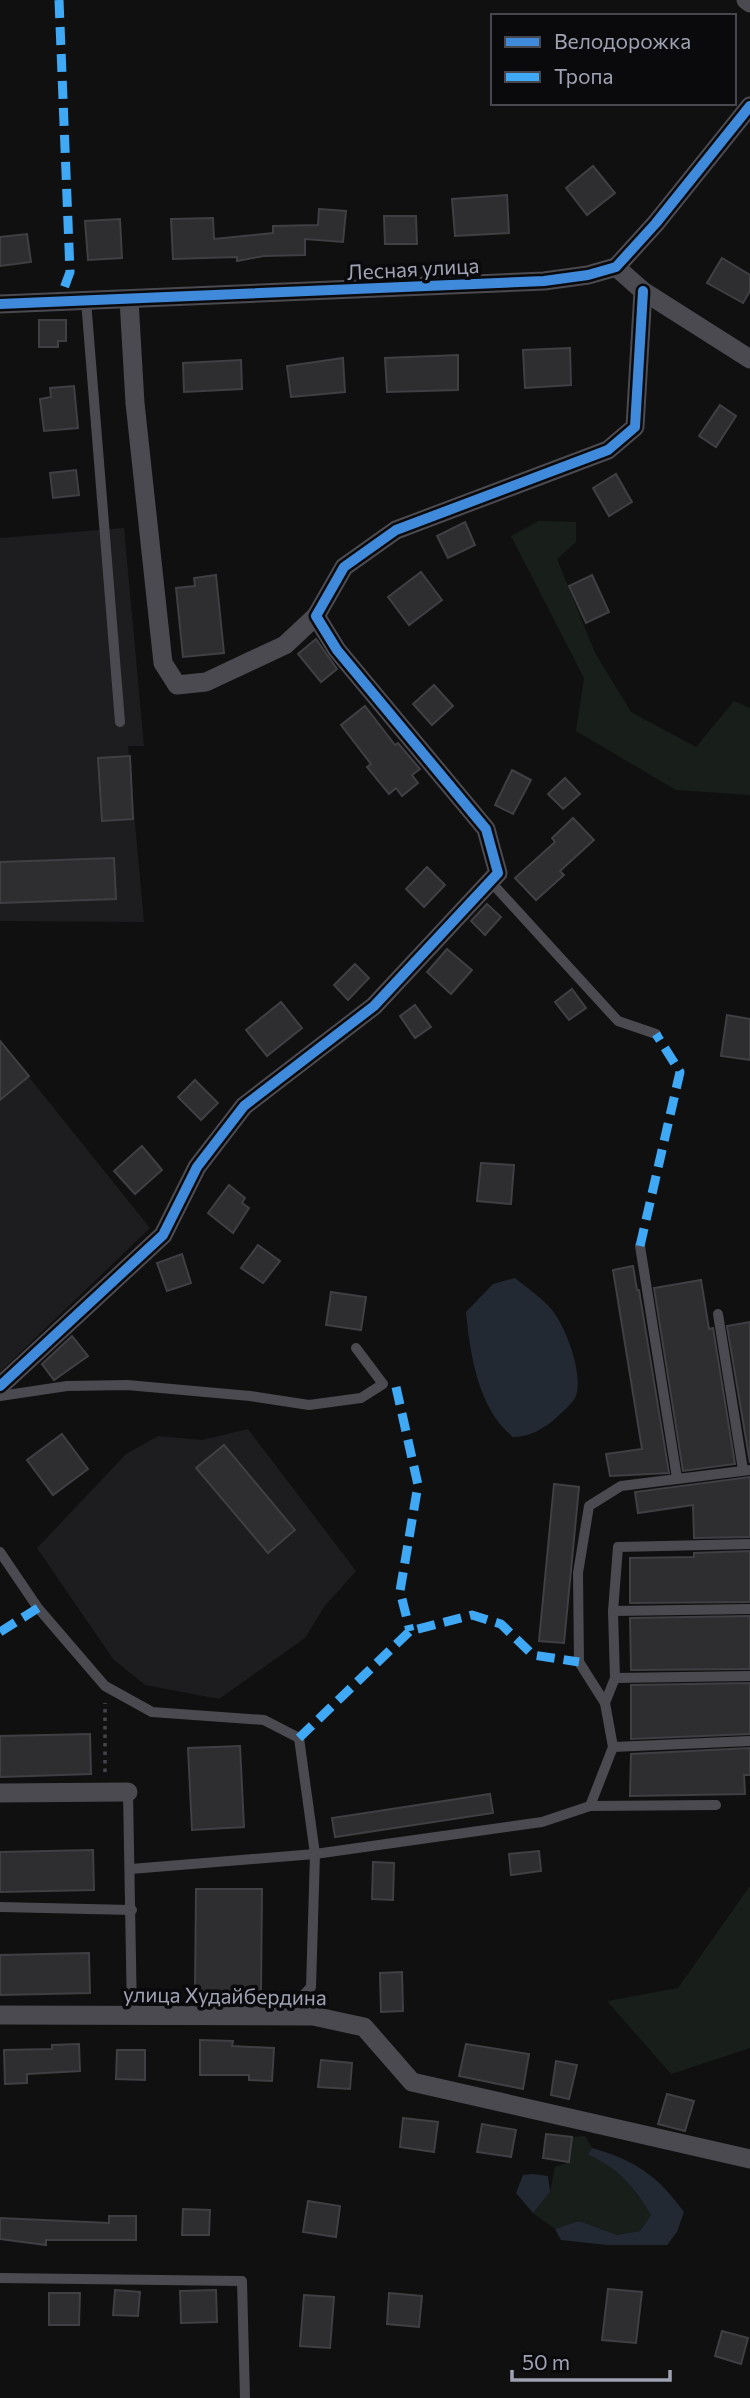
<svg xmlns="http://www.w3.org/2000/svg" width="750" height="2398" font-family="Commissioner,sans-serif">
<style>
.built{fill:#1d1d1f}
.green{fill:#181f1a}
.water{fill:#232932}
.building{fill:#2e2e30;stroke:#3f3f44;stroke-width:2}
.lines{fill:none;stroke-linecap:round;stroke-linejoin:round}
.path{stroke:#45464b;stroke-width:3.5;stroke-dasharray:3.5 5;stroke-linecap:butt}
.lane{stroke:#4a4a50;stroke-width:10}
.street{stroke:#4a4a50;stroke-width:19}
.quiet{stroke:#3fa9f5;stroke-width:9;stroke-dasharray:18 9;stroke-linecap:butt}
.cycleway-casing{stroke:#0a0a0c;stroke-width:15}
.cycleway{stroke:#408adc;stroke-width:10}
.labels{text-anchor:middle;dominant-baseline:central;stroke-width:7;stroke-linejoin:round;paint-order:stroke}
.street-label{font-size:21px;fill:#9fa2b3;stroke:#0a0a0c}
</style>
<rect width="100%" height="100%" fill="#101010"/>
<!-- built -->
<g class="built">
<path d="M124,528L144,746H128L144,922L0,921V538Z"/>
<path d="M0,1041L150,1228L0,1372Z"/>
<path d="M248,1429L356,1571L324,1607L305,1638L219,1699L145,1685L113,1659L37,1548L126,1454L158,1436L202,1440Z"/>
</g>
<!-- green -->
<g class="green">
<path d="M539,521L576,522V542L557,559L595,653L631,712L696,747L734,701L750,708V795L676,790L576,731L584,678L511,536Z"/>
<path d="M750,1886V2048L671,2074L607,2001L678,1988Z"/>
<path d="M585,2136L592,2148L589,2156C620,2168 633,2187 651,2215L640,2231L617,2235L579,2221L555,2229L533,2213L550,2192L555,2167L570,2162L572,2137Z"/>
</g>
<!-- water -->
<g class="water">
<path d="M515,1278C527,1288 542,1298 552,1310C566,1327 585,1377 575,1398C571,1405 562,1412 556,1418C544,1429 529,1437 513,1437C478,1409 470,1354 466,1312L493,1284Z"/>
<path d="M592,2148C635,2160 658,2176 684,2212L677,2232L667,2245H607L561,2240L555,2229L579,2221L617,2235L640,2231L651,2215C634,2187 619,2168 588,2155Z"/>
<path d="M533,2174L548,2176L550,2192L533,2213L516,2193L523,2175Z"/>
</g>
<!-- building -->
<g class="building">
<path d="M593,166L615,193L587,215L566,188Z"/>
<path d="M507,195L509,233L455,236L452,199Z"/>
<path d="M319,209L346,211L343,242L305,239V255L264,256L237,261V257L173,259L171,219L213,218L214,239L273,233V226L318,225Z"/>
<path d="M384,216H416L417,244H385Z"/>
<path d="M120,219L122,258L88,260L85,221Z"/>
<path d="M27,234L31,262L0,266V237Z"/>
<path d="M722,258L750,275V291L743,303L707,283Z"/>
<path d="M39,320H66V341H58V347H39Z"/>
<path d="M570,348L571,385L525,388L523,350Z"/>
<path d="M458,355V390L387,392L385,358Z"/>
<path d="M343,358L345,392L291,397L287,366Z"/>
<path d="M241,360L242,389L184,392L183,363Z"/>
<path d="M74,386L78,428L44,431L40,399L51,397L50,388Z"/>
<path d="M720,405L736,416L716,447L699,436Z"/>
<path d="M76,470L79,495L53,498L50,473Z"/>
<path d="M616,474L632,502L609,516L593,488Z"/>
<path d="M465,522L475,545L448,558L437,536Z"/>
<path d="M421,572L442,600L409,625L388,597Z"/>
<path d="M216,575L224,653L183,657L176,588L195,586L194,578Z"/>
<path d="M592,575L609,612L586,623L569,586Z"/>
<path d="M316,639L337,669L321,682L298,654Z"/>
<path d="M434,685L453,706L432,725L413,704Z"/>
<path d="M365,706L395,745L398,743L420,769L412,775L418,783L402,796L396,788L389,794L367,767L371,764L341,725Z"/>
<path d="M130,756L133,819L102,821L98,758Z"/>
<path d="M512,770L531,780L513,814L495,805Z"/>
<path d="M565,778L580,794L563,809L548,794Z"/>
<path d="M573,818L594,840L560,871L564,875L536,900L515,878L555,842L552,838Z"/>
<path d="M114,858L116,899L0,903V862Z"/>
<path d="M427,867L445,885L424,907L406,889Z"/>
<path d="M487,904L501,917L485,935L471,921Z"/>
<path d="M447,949L472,970L451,994L427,972Z"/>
<path d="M355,964L369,978L348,1000L334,985Z"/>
<path d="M572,989L586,1008L569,1020L555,1002Z"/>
<path d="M281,1002L302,1028L267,1056L246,1030Z"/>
<path d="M415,1005L431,1027L415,1038L400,1016Z"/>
<path d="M727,1015L750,1019V1060L721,1056Z"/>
<path d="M0,1041L29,1076L0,1100Z"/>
<path d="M195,1080L218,1103L201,1120L178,1097Z"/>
<path d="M142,1146L162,1170L135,1194L114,1171Z"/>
<path d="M481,1163L514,1165L511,1204L477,1201Z"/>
<path d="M229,1185L245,1198L242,1203L249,1208L233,1233L208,1213Z"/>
<path d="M258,1245L280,1261L263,1283L241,1268Z"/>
<path d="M182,1254L191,1283L167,1291L157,1263Z"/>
<path d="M633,1266L637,1290H639L669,1473L610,1476L606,1454L642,1449L613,1270Z"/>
<path d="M701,1280L709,1329L713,1328L735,1464L683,1471L654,1288Z"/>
<path d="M331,1292L366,1297L361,1330L326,1325Z"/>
<path d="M750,1322V1463L727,1326Z"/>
<path d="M72,1336L88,1356L54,1380L42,1364Z"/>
<path d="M62,1434L88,1469L53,1495L27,1460Z"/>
<path d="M224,1445L295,1530L268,1553L196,1468Z"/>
<path d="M750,1477V1537L694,1538L693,1505L638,1513L635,1492Z"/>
<path d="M554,1484L579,1487L564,1643L539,1641Z"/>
<path d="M750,1551V1602L630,1603V1558L694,1557V1553Z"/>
<path d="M750,1616V1669L631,1670L630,1618Z"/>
<path d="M750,1683V1734L631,1739V1685Z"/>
<path d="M90,1734L91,1774L0,1777V1736Z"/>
<path d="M240,1746L244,1827L192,1830L188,1748Z"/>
<path d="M750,1748V1775H744L745,1794L630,1796L631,1754Z"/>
<path d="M490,1794L493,1813L335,1837L332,1818Z"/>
<path d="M93,1850L94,1890L0,1892V1852Z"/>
<path d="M539,1851L541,1871L511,1875L509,1854Z"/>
<path d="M373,1862L394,1863L393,1900L372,1899Z"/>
<path d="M196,1889H262L261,1991H195Z"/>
<path d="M89,1953L90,1993L0,1995V1955Z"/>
<path d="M402,1972L403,2011L381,2012L380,1973Z"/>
<path d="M200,2040L233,2041L232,2046L274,2048L272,2081L249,2080V2075H200Z"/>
<path d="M79,2044L80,2071L27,2074V2083L5,2084L4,2050L52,2049V2045Z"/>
<path d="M466,2044L529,2054L523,2089L459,2076Z"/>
<path d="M117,2050H145V2080L116,2079Z"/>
<path d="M321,2060L352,2063L350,2089L318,2087Z"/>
<path d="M556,2061L577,2065L569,2099L551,2095Z"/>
<path d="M667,2094L694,2101L685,2131L658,2124Z"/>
<path d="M403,2118L438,2122L434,2152L400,2147Z"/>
<path d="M482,2124L516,2130L511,2157L477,2152Z"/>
<path d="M546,2134L572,2137L569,2162L543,2158Z"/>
<path d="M308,2201L340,2206L336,2237L303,2232Z"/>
<path d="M183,2209L210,2210L209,2235H182Z"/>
<path d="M109,2216H136V2240H46V2245L0,2239V2218L109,2223Z"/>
<path d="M608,2289L642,2292L636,2343L602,2340Z"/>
<path d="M115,2290L140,2292L138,2316L113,2315Z"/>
<path d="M216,2290L217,2322L181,2323L180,2291Z"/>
<path d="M49,2293H80L79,2325H49Z"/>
<path d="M389,2293L422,2296L419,2327L387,2324Z"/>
<path d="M304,2295L334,2297L330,2348L300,2346Z"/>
<path d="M722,2331L748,2338L741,2364L715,2356Z"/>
</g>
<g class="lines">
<!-- path -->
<path class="path" d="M105,1772V1703"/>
<!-- lane -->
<g class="lane">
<path d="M86,301L120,722"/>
<path d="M490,881L618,1021L656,1034"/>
<path d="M640,1246L677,1478"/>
<path d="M718,1314L743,1470"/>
<path d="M0,1396L67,1386L127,1385L250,1396L309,1405L361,1398L383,1384L356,1348"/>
<path d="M0,1552L38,1608L105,1686L152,1712L264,1720L299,1738L315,1854L131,1869"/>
<path d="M613,1611L750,1609"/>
<path d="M615,1678L613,1611L618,1547L750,1544"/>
<path d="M605,1703L615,1678L750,1676"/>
<path d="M613,1747L750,1741"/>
<path d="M128,1792L132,2015"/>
<path d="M590,1806L613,1747L605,1703L579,1662L578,1573L589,1506L621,1486L750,1470"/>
<path d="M0,1907L132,1910"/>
<path d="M285,2015L311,1987L315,1854L542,1822L590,1806L716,1805"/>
<path d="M0,2278L242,2281L245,2398"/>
</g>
<!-- street -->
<g class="street">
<path d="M746,0L750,3"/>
<path d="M616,267L643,291L750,359"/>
<path d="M129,300L135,403L163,663L177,685L206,682L285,645L316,616"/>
<path d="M0,304L544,281L588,275L616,267L656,223L750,106"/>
<path d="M0,1386L163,1235L197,1167L244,1106L374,1006L498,873L486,829L337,650L316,616L344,567L396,530L608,450L635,427L643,291"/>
<path d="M0,1793L128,1792"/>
<path d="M0,2015L313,2016L364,2027L412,2082L750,2159"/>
</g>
<!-- quiet -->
<g class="quiet">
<path d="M59,0L70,272L59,302"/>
<path d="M640,1246L680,1072L656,1034"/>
<path d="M396,1387L418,1485L400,1591L410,1631"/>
<path d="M0,1632L38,1608"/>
<path d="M299,1738L410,1631L472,1615L501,1624L533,1655L579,1662"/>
</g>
<defs>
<g id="cycleway">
<path d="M0,304L544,281L588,275L616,267L656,223L750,106"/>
<path d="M0,1386L163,1235L197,1167L244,1106L374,1006L498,873L486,829L337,650L316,616L344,567L396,530L608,450L635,427L643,291"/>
</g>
</defs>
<!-- cycleway casing -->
<use href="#cycleway" class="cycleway-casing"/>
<!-- cycleway -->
<use href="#cycleway" class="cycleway"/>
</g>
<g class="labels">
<!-- street labels -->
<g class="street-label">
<text transform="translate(413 268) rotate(-3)">Лесная улица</text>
<text transform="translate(225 1995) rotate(1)">улица Худайбердина</text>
</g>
</g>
<!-- legend -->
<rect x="491" y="14" width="245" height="91" fill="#0a0a0c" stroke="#46474f" stroke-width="2"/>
<rect x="505" y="37" width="35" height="10" fill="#408adc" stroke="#46474f" stroke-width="2"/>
<text x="554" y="49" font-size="21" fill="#9fa2b3">Велодорожка</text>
<rect x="505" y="72" width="35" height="10" fill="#3fa9f5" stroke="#46474f" stroke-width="2"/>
<text x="554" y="84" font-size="21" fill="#9fa2b3">Тропа</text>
<!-- scale -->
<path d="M512 2370v10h158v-10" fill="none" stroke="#9fa2b3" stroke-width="3.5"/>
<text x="522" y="2370" font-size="21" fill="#9fa2b3" stroke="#0a0a0c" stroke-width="5" paint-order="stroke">50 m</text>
</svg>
